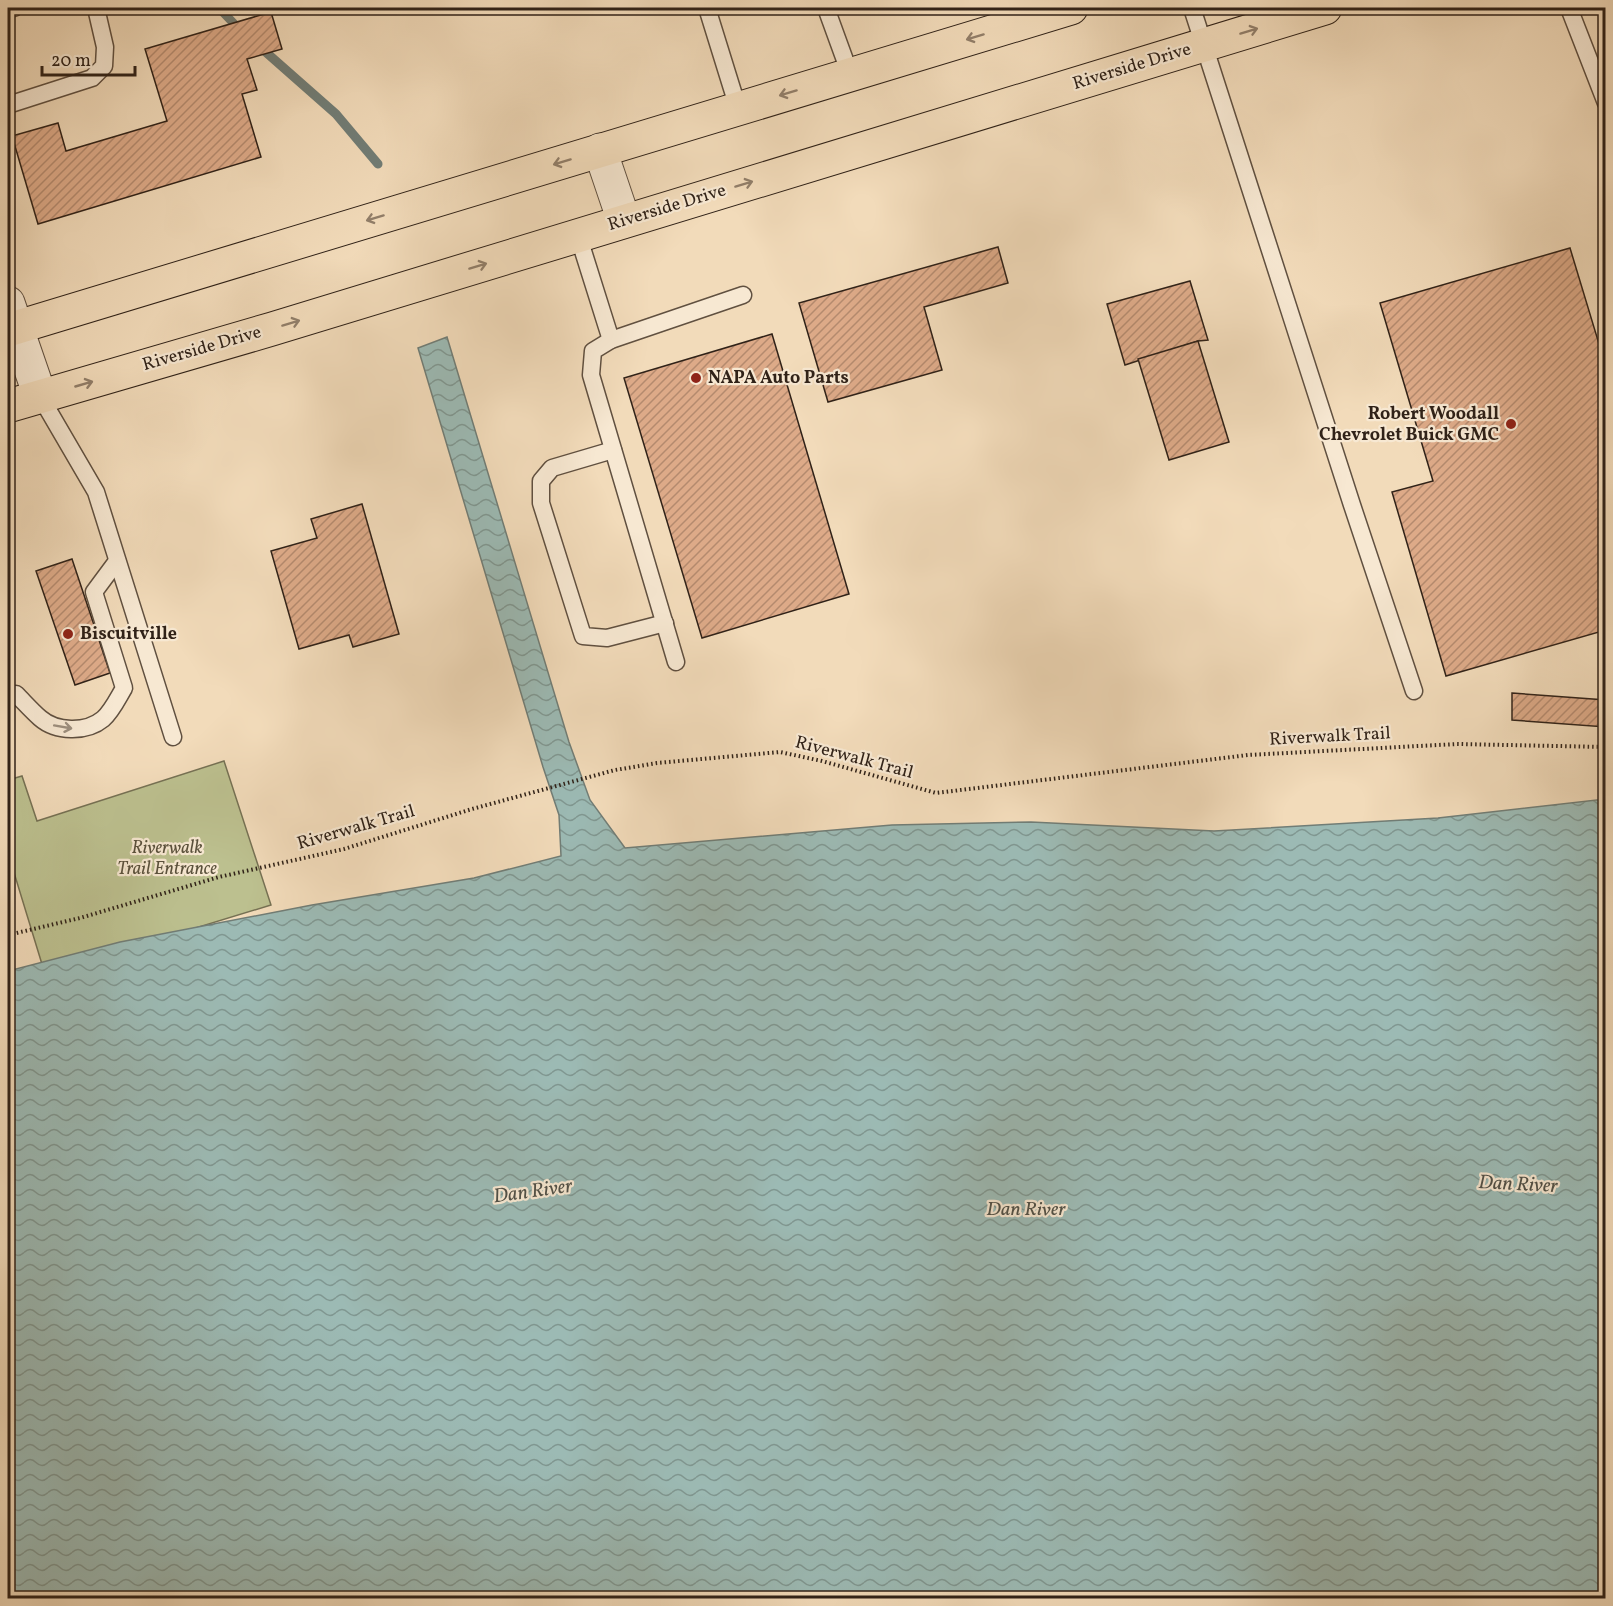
<svg xmlns="http://www.w3.org/2000/svg" width="1613" height="1606" font-family="Vollkorn,serif">
<style>
.park{fill:#bcc08f;stroke:#767154;stroke-width:1.5}
.water{fill:url(#water-waves);stroke:#717d76;stroke-width:1.5}
.lines{fill:none;stroke-linecap:round;stroke-linejoin:round}
.stream{stroke:#717d76;stroke-width:9}
.building{fill:url(#building-hatch);stroke:#302218;stroke-width:1.5}
.service-casing{stroke:#605040;stroke-width:19}
.minor-casing{stroke:#605040;stroke-width:35}
.tertiary-casing{stroke:#605040;stroke-width:35}
.primary-casing{stroke:#302218;stroke-width:35}
.path{stroke:#302218;stroke-width:4;stroke-dasharray:1.5 3;stroke-linecap:butt}
.service{stroke:#f7e8d2;stroke-width:16}
.minor{stroke:#f7e8d2;stroke-width:33}
.tertiary{stroke:#f7e8d2;stroke-width:33}
.primary{stroke:#f2dbba;stroke-width:33}
.oneway{stroke:#917e69}
.oneway2{stroke:#9d8f7e}
.poi-dot{fill:#8f2418;stroke:#f7e8d2;stroke-width:2}
.labels{text-anchor:middle;dominant-baseline:central;stroke-width:4.5;stroke-linejoin:round;paint-order:stroke}
.street-label{font-size:18px;fill:#302218;stroke:#f7e8d2}
.poi-label{font-size:18px;font-weight:bold;fill:#302218;stroke:#f7e8d2;text-anchor:start}
.park-label{font-size:18px;font-style:italic;fill:#5a513c;stroke:#f7e8d2}
.water-label{font-size:20px;font-style:italic;fill:#505047;stroke:#f7e8d2}
</style>
<defs>
<pattern id="water-waves" width="16" height="10" patternUnits="userSpaceOnUse" patternTransform="scale(1.5)"><rect width="16" height="10" fill="#9cbab4"/><path d="M0 5q4-4 8 0t8 0" fill="none" stroke="#809791"/></pattern>
<pattern id="building-hatch" width="6" height="6" patternUnits="userSpaceOnUse" patternTransform="scale(1.5)"><rect width="6" height="6" fill="#da8"/><path d="M-1 1l2-2M0 6l6-6M5 7l2-2" fill="none" stroke="#b48a6e"/></pattern>
</defs>
<rect width="100%" height="100%" fill="#f2dbba"/>
<filter id="stains"><feTurbulence type="fractalNoise" baseFrequency=".00333" numOctaves="4"/><feColorMatrix values="0 0 0 0 .2 0 0 0 0 .09 0 0 0 0 .02 0 0 0 .5 -.17"/></filter>
<radialGradient id="worn" r=".72"><stop offset=".6" stop-color="#630" stop-opacity="0"/><stop offset="1" stop-color="#630" stop-opacity=".3"/></radialGradient>
<!-- park -->
<path class="park" d="M224,761L271,905L45,974L8,853V780L22,776L37,821Z"/>
<!-- water -->
<path class="water" d="M447,337L569,742L590,800L625,848L892,825L1031,822L1214,831L1438,818L1605,799V1598H8V971L120,942L312,905L474,878L561,856L559,815L543,767L418,348Z"/>
<g class="lines">
<!-- stream -->
<g class="stream">
<path d="M219,8L240,30"/>
<path d="M260,47L336,114L378,164"/>
</g>
</g>
<!-- building -->
<g class="building">
<path d="M271,12L282,49L247,59L257,90L242,94L261,157L38,224L12,136L58,123L66,151L167,121L145,49Z"/>
<path d="M998,247L1008,283L924,307L942,370L828,402L799,303Z"/>
<path d="M1570,248L1606,367V630L1446,676L1392,492L1433,481L1380,303Z"/>
<path d="M1190,281L1208,340L1198,341L1125,365L1107,304Z"/>
<path d="M772,334L849,594L702,638L624,378Z"/>
<path d="M1198,341L1229,442L1169,460L1138,359Z"/>
<path d="M362,504L399,634L353,647L349,635L299,649L271,551L317,538L311,519Z"/>
<path d="M72,559L110,673L75,685L36,571Z"/>
<path d="M1512,693L1606,700V727L1512,720Z"/>
</g>
<g class="lines">
<defs>
<g id="service">
<path d="M707,8L738,108"/>
<path d="M826,8L850,74"/>
<path d="M1192,8L1352,505L1414,691"/>
<path d="M1569,8L1606,103"/>
<path d="M8,9L14,8"/>
<path d="M8,105L92,78L104,66L105,47L96,8"/>
<path d="M578,235L611,340"/>
<path d="M40,396L96,492L173,737"/>
<path d="M613,450L552,468L541,481V503L583,636L607,638L665,623"/>
<path d="M676,662L591,375L593,351L611,340L743,295"/>
<path d="M16,694C24,702 32,711 40,718C56,732 86,733 103,719C112,711 118,698 124,688L94,592L117,561"/>
</g>
<path id="minor" d="M600,150L624,221"/>
<path id="tertiary" d="M8,303L40,396"/>
<g id="primary">
<path d="M8,330L1071,8"/>
<path d="M8,406L272,329L1325,8"/>
</g>
</defs>
<!-- service casing -->
<use href="#service" class="service-casing"/>
<!-- minor casing -->
<use href="#minor" class="minor-casing"/>
<!-- tertiary casing -->
<use href="#tertiary" class="tertiary-casing"/>
<!-- primary casing -->
<use href="#primary" class="primary-casing"/>
<!-- path -->
<path class="path" d="M8,935L80,918L219,877L344,849L472,809L615,770L657,763L780,752L822,761L936,793L1248,755L1457,744L1606,747"/>
<!-- service -->
<use href="#service" class="service"/>
<!-- minor -->
<use href="#minor" class="minor"/>
<!-- tertiary -->
<use href="#tertiary" class="tertiary"/>
<!-- primary -->
<use href="#primary" class="primary"/>
</g>
<!-- one-way arrows -->
<defs><path id="oneway-shaft" d="M-6 0H5M1.5-3L5.5 0L1.5 3" fill="none" stroke-width="1.6" stroke-linecap="round" stroke-linejoin="round" transform="scale(1.5)"/></defs>
<g class="oneway">
<use href="#oneway-shaft" transform="translate(1249 31) rotate(-17)"/>
<use href="#oneway-shaft" transform="translate(975 37) rotate(163)"/>
<use href="#oneway-shaft" transform="translate(788 93) rotate(163)"/>
<use href="#oneway-shaft" transform="translate(562 162) rotate(163)"/>
<use href="#oneway-shaft" transform="translate(744 184) rotate(-17)"/>
<use href="#oneway-shaft" transform="translate(375 218) rotate(163)"/>
<use href="#oneway-shaft" transform="translate(478 266) rotate(-17)"/>
<use href="#oneway-shaft" transform="translate(291 323) rotate(-17)"/>
<use href="#oneway-shaft" transform="translate(84 384) rotate(-16)"/>
</g>
<use class="oneway2" href="#oneway-shaft" transform="translate(63 727) rotate(10)"/>
<!-- markers -->
<g class="poi-dot">
<circle cx="696" cy="378" r="6"/>
<circle cx="1511" cy="424" r="6"/>
<circle cx="68" cy="634" r="6"/>
</g>
<g class="labels">
<!-- street labels -->
<g class="street-label">
<text transform="translate(1132 67) rotate(-17)">Riverside Drive</text>
<text transform="translate(667 208) rotate(-17)">Riverside Drive</text>
<text transform="translate(202 349) rotate(-16)">Riverside Drive</text>
<text transform="translate(1330 737) rotate(-3)">Riverwalk Trail</text>
<text transform="translate(854 758) rotate(15)">Riverwalk Trail</text>
<text transform="translate(356 828) rotate(-16)">Riverwalk Trail</text>
</g>
<!-- poi labels -->
<g class="poi-label">
<text x="708" y="378">NAPA Auto Parts</text>
<text x="1499" y="414" text-anchor="end">Robert Woodall<tspan x="1499" dy="21">Chevrolet Buick GMC</tspan></text>
<text x="80" y="634">Biscuitville</text>
</g>
<!-- park labels -->
<g class="park-label">
<text x="167" y="848">Riverwalk<tspan x="167" dy="21">Trail Entrance</tspan></text>
</g>
<!-- water labels -->
<g class="water-label">
<text transform="translate(1518 1185) rotate(3)">Dan River</text>
<text transform="translate(533 1192) rotate(-8)">Dan River</text>
<text x="1026" y="1210">Dan River</text>
</g>
</g>
<!-- margin -->
<rect width="1613" height="1606" fill="none" stroke="#f2dbba" stroke-width="30"/>
<rect x="9" y="9" width="1595" height="1588" fill="none" stroke="#302218" stroke-width="3"/>
<rect x="15" y="15" width="1583" height="1576" fill="none" stroke="#302218" stroke-width="1.5"/>
<!-- scale -->
<path d="M42 66v9h93v-9" fill="none" stroke="#302218" stroke-width="3"/>
<text x="51" y="66" font-size="18" fill="#302218" stroke="#f7e8d2" stroke-width="4.5" paint-order="stroke">20 m</text>
<rect width="100%" height="100%" filter="url(#stains)"/>
<rect width="100%" height="100%" fill="url(#worn)"/>
</svg>
